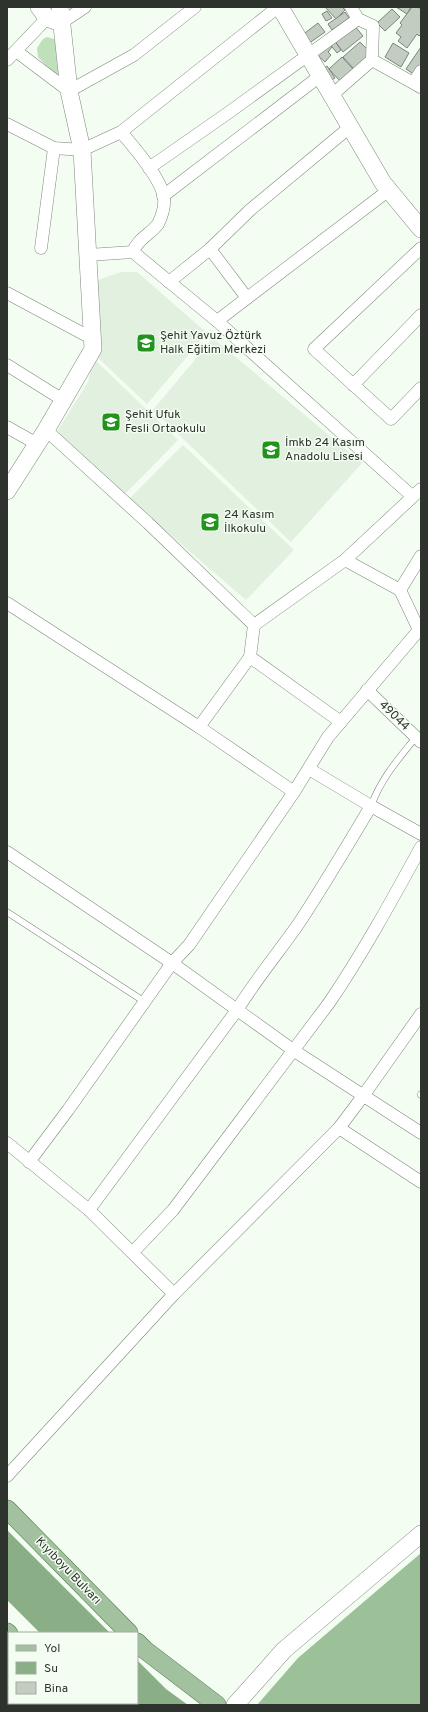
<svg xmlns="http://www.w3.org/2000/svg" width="428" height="1712" font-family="Overpass,sans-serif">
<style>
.built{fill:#e1f0df}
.green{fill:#c0e0bc}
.forest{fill:#9cc198}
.water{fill:#8aaf87}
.building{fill:#c2ccc1;stroke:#7c857b}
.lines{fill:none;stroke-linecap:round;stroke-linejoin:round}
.lane-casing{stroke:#7e877d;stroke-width:7}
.street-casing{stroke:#7e877d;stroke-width:13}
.secondary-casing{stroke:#7e877d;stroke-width:18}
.primary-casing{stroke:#51754e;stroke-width:19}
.path{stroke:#a0a79e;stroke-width:2;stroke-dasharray:3 2;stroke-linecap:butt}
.lane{stroke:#fff;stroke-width:6}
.street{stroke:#fff;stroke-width:12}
.secondary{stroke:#fff;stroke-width:17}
.primary{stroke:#a2c29f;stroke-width:18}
.labels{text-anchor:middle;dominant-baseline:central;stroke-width:3;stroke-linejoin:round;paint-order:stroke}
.poi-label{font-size:12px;fill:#2f332e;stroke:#f3fdf1;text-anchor:start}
.street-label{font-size:12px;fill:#2f332e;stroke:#f3fdf1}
</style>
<rect width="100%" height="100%" fill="#f3fdf1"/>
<!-- built -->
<g class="built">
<path d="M121,272H137L207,333L147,404L94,354L95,281Z"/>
<path d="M213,338L362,463L291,542L153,410Z"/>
<path d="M93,358L178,440L125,494L55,435L88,382Z"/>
<path d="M183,445L294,550L246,600L129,499Z"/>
</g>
<!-- green -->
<path class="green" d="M47,37L57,40L62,77L58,78L38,57L37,48L43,39Z"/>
<!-- forest -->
<path class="forest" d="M421,1553V1705H257L298,1658Z"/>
<!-- water -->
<g class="water">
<path d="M7,1530L110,1633H40L7,1600Z"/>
<path d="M137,1660L166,1689L188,1705H113L111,1703H137Z"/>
</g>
<!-- building -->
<g class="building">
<path d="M325,7H342L345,10L336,19Z"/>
<path d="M396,7H411L407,14Z"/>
<path d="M412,7L421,8V34L419,36L417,34L407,48L398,41L401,37L396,33L402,25L400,23Z"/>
<path d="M392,9L400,17L385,31L377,23Z"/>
<path d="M327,11L332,18L326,21L322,14Z"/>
<path d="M345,12L349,18L332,30L328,24Z"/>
<path d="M318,23L325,32L308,44L301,36Z"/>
<path d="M354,25L363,36L343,52L334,40Z"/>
<path d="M334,40L341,50L337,53L329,43Z"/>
<path d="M325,42L332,47L328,52L331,55L325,62L316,54Z"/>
<path d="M360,42L371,53L354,69L343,57Z"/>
<path d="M393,43L409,53L401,67L385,57Z"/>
<path d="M421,47V79L406,69Z"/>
<path d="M342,57L353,69L340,81L329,69Z"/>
<path d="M327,66L335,78L327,83L320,72Z"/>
</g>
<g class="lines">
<defs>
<g id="lane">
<path d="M371,806C382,777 397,761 416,737"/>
<path d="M7,912L145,1002"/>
<path d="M421,1094V1095"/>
</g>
<g id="street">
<path d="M351,7L358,19L373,26L372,60"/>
<path d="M61,23L85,7"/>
<path d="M16,51L69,91L134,55L195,7"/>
<path d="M7,60L47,18"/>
<path d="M420,87L414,82L421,71"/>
<path d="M332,95L372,60L417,85"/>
<path d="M7,124L54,148L82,150L121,132L278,7"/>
<path d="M121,132C134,147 160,177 164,197C165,206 162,216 158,224C151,234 137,239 133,252"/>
<path d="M149,168L228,113L358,19"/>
<path d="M163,196L320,76"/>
<path d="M41,248L54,148"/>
<path d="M421,248L314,349L391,419L421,388"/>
<path d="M88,255L133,252L217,321L412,496"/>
<path d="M169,282L210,249"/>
<path d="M7,293L93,339"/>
<path d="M247,298L210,249L250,210L350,127"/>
<path d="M217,321L389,190"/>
<path d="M7,365L63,400"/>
<path d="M353,385L421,315"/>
<path d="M7,427L37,444"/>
<path d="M46,430L148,523L254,625L250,657L341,722"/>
<path d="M345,560L421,489"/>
<path d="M7,603L199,727L294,792"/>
<path d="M254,625L345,560L400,590"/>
<path d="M367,690L421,742"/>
<path d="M199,727L250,657"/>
<path d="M309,769L371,806L421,834"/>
<path d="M7,852L172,963L293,1050L421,1133"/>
<path d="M339,1128L421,1182"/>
<path d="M7,1143L89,1210L174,1294"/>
<path d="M29,1162L68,1110L172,963L189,945L294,792L328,737L419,630L400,590L421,556"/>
<path d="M89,1210L237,1010C255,981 277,954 297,926C323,887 347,846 371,806"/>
<path d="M133,1252L173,1210L329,1003C363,953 392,900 421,847"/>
<path d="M7,1476L174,1294L339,1128L363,1096L421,1014"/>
</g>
<g id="secondary">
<path d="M39,7L47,18L61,23"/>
<path d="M280,7L383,183L421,229"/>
<path d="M7,491L46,430L93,349L82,150L69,91L60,7"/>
<path d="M235,1705L284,1650L421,1534"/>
</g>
<g id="primary">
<path d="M7,1509L129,1633"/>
<path d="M7,1632L9,1634"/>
<path d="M137,1642L145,1650L217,1705"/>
<path d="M77,1703L79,1705"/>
</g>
</defs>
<!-- lane casing -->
<use href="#lane" class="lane-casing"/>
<!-- street casing -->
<use href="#street" class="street-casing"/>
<!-- secondary casing -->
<use href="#secondary" class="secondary-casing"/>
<!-- primary casing -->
<use href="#primary" class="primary-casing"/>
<!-- path -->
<g class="path">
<path d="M7,1662L9,1664"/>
<path d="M48,1703L50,1705"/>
</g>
<!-- lane -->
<use href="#lane" class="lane"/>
<!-- street -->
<use href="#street" class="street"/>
<!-- secondary -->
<use href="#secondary" class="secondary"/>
<!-- primary -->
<use href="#primary" class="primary"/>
</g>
<!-- icons -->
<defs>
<symbol id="school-square" viewBox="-11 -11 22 22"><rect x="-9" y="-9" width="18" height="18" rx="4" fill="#23931e" stroke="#f3fdf1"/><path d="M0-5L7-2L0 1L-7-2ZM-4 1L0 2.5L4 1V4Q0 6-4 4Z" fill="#fff"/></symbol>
</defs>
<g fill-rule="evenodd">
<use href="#school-square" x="135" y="332" width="22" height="22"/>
<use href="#school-square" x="100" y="411" width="22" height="22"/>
<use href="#school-square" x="260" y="439" width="22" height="22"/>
<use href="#school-square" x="199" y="511" width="22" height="22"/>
</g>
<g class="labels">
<!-- poi labels -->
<g class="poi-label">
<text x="160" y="336">Şehit Yavuz Öztürk<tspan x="160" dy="14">Halk Eğitim Merkezi</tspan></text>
<text x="125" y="415">Şehit Ufuk<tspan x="125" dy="14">Fesli Ortaokulu</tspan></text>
<text x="285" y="443">İmkb 24 Kasım<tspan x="285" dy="14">Anadolu Lisesi</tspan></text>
<text x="224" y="515">24 Kasım<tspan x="224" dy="14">İlkokulu</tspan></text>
</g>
<!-- street labels -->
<g class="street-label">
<text transform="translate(394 716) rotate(44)">49044</text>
<text transform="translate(68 1571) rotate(46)">Kıyıboyu Bulvarı</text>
</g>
</g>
<!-- border -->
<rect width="428" height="1712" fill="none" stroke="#2f332e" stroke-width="16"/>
<!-- legend -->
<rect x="8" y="1632" width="130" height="72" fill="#f3fdf1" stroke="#a5aca3"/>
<rect x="16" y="1645" width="20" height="6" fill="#a2c29f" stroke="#a5aca3"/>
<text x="44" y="1652" font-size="12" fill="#2f332e">Yol</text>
<rect x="16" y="1662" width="20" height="12" fill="#8aaf87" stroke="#a5aca3"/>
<text x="44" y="1672" font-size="12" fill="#2f332e">Su</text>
<rect x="16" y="1682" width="20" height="12" fill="#c2ccc1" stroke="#a5aca3"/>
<text x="44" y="1692" font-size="12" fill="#2f332e">Bina</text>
</svg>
